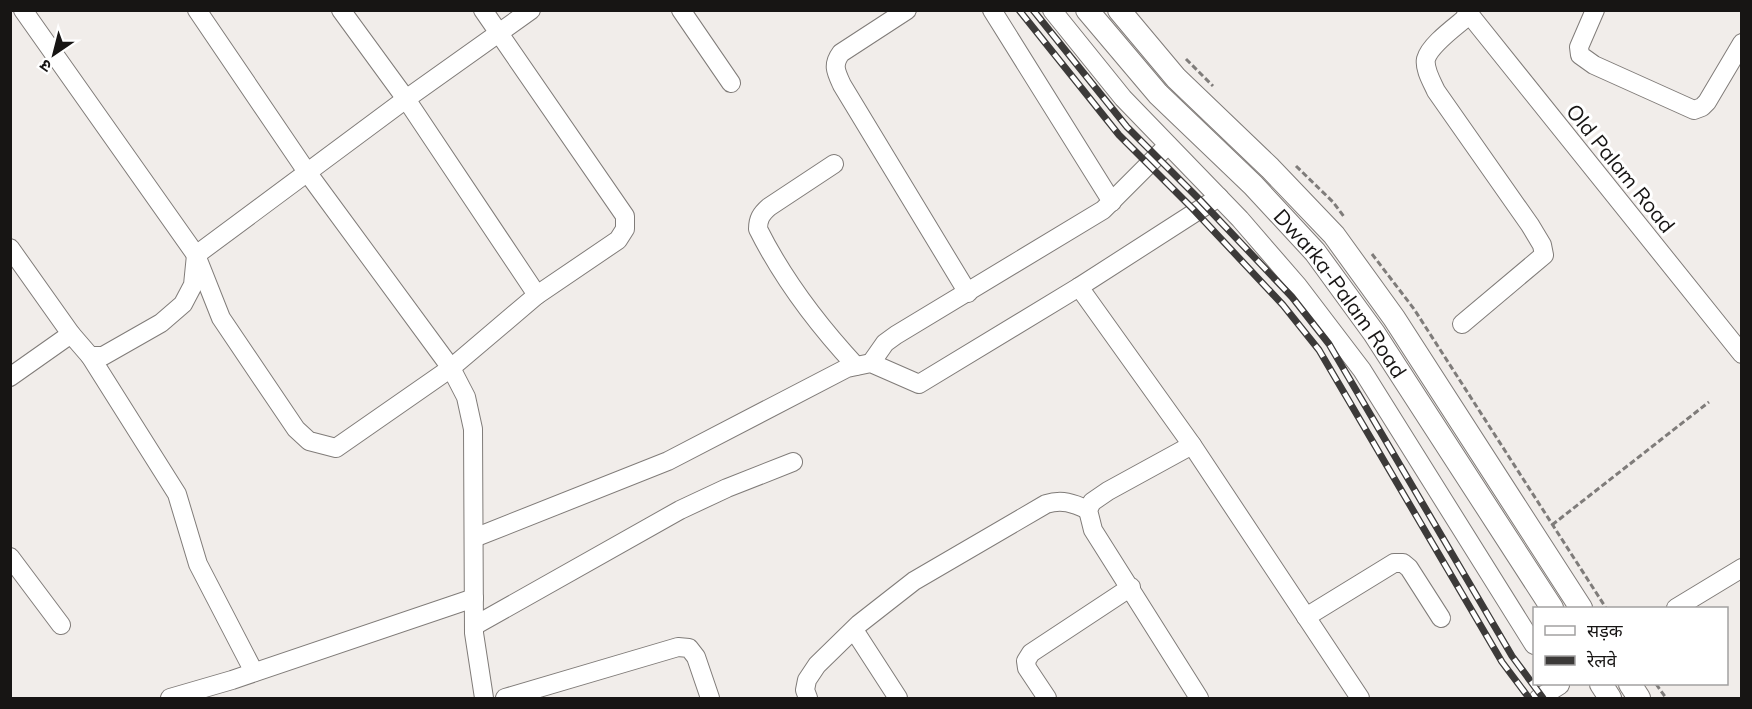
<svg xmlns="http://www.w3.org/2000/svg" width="1752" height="709" font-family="Mulish,'Noto Sans Devanagari',sans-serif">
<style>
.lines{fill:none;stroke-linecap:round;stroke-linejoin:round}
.minor-casing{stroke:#807c79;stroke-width:20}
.major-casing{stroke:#807c79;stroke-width:24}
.path{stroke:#7f7c7a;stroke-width:3;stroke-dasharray:6 3;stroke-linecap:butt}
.minor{stroke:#fff;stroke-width:18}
.major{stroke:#fff;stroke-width:22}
.rail-casing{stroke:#3c3a39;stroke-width:7}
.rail{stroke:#fff;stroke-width:4.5;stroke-dasharray:14;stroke-linecap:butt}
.labels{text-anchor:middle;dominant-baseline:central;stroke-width:6;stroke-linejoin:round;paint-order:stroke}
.street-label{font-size:21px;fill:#171514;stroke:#fff}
</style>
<rect width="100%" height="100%" fill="#f1edea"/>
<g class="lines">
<defs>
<g id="minor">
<path d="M23,10L196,255L221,318L296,429L309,441L336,448L451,368L537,295L618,240L625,229V216L483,10"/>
<path d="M197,10L307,172L451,368L466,397L473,429L474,633L484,698"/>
<path d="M341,10L406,99L537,295"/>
<path d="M681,10L731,83"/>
<path d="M907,10L841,53C832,65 836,72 842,85L968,293"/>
<path d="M992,10L1112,202"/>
<path d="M1052,10L1123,98L1240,219L1298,286L1362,370L1534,645"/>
<path d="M1466,10L1742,354"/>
<path d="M1595,10L1579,47L1580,55L1594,65L1694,110L1702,107L1707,102L1742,43"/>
<path d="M834,164L769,207C761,214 758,219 758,229C784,281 817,324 856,366"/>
<path d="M10,248L71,334L10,377"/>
<path d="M1079,287L1192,445L1360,698"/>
<path d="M1462,324L1544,255L1542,245L1530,225L1436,91C1432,82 1424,69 1426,59C1430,44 1458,25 1469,15"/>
<path d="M71,334L90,356H103L161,323L183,304L193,285L196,255L406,99L531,10"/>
<path d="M90,356L177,494L198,564L254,672"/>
<path d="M871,363L885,343L896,335L1103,210L1168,145"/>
<path d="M1192,445L1108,491L1092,502L1088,510L1093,530L1199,698"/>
<path d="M474,538L668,461L847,368L871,363L919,384L1079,287L1219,197"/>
<path d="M10,557L61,625"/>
<path d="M1676,608L1742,568"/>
<path d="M1306,617L1394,563H1403L1409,568L1441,618"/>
<path d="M474,626L680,510L727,488L793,462"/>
<path d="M854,630L898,698"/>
<path d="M170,698L232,680L474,598"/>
<path d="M505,698L678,647L689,648L696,657L710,698"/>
<path d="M808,698L805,690L807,680L817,665L859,624L914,581L1046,504C1062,499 1073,503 1088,510"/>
<path d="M1047,698L1027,668L1026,661L1031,653L1131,587"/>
<path d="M1539,698L1560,685"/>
</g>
<g id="major">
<path id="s1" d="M1087,10L1158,94L1253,185L1315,252L1374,333L1552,608"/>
<path d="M1119,10L1176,78L1270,168L1334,235L1394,318L1581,608"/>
<path d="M1601,684L1610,698"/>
<path d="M1630,684L1639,698"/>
</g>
</defs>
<!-- minor casing -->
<use href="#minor" class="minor-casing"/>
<!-- major casing -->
<use href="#major" class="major-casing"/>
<!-- path -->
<g class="path">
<path d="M1186,59L1213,86"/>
<path d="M1296,166L1333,202L1345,218"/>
<path d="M1372,254L1414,309L1606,608"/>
<path d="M1552,525L1709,402"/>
<path d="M1656,684L1666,698"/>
</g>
<!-- minor -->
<use href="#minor" class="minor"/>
<!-- major -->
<use href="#major" class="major"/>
<defs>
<g id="rail">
<path d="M1019,10L1119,135L1193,209L1283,305L1319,350L1502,662L1529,698"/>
<path d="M1033,10L1127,127L1201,201L1292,297L1329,344L1512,656L1543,698"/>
</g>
</defs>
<!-- rail casing -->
<use href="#rail" class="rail-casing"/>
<!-- rail -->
<use href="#rail" class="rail"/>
</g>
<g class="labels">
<!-- street labels -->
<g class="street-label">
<text transform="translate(1621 168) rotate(51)">Old Palam Road</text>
<text stroke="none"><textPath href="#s1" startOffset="381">Dwarka-Palam Road</textPath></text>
</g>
</g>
<!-- border -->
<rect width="1752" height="709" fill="none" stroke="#171514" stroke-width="24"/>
<!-- legend -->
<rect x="1533" y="607" width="195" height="78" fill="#ffffff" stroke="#a2a1a1" stroke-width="1.5"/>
<rect x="1545" y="626" width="30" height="9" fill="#ffffff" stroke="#a2a1a1" stroke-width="1.5"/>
<text x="1587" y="637" font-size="18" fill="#171514">सड़क</text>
<rect x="1545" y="656" width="30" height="9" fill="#3c3a39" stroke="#a2a1a1" stroke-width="1.5"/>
<text x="1587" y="667" font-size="18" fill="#171514">रेलवे</text>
<!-- north arrow -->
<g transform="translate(54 54) rotate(215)" stroke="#ffffff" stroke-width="4.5" paint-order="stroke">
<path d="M0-4.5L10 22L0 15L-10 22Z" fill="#171514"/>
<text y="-9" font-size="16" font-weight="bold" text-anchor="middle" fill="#171514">उ</text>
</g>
</svg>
